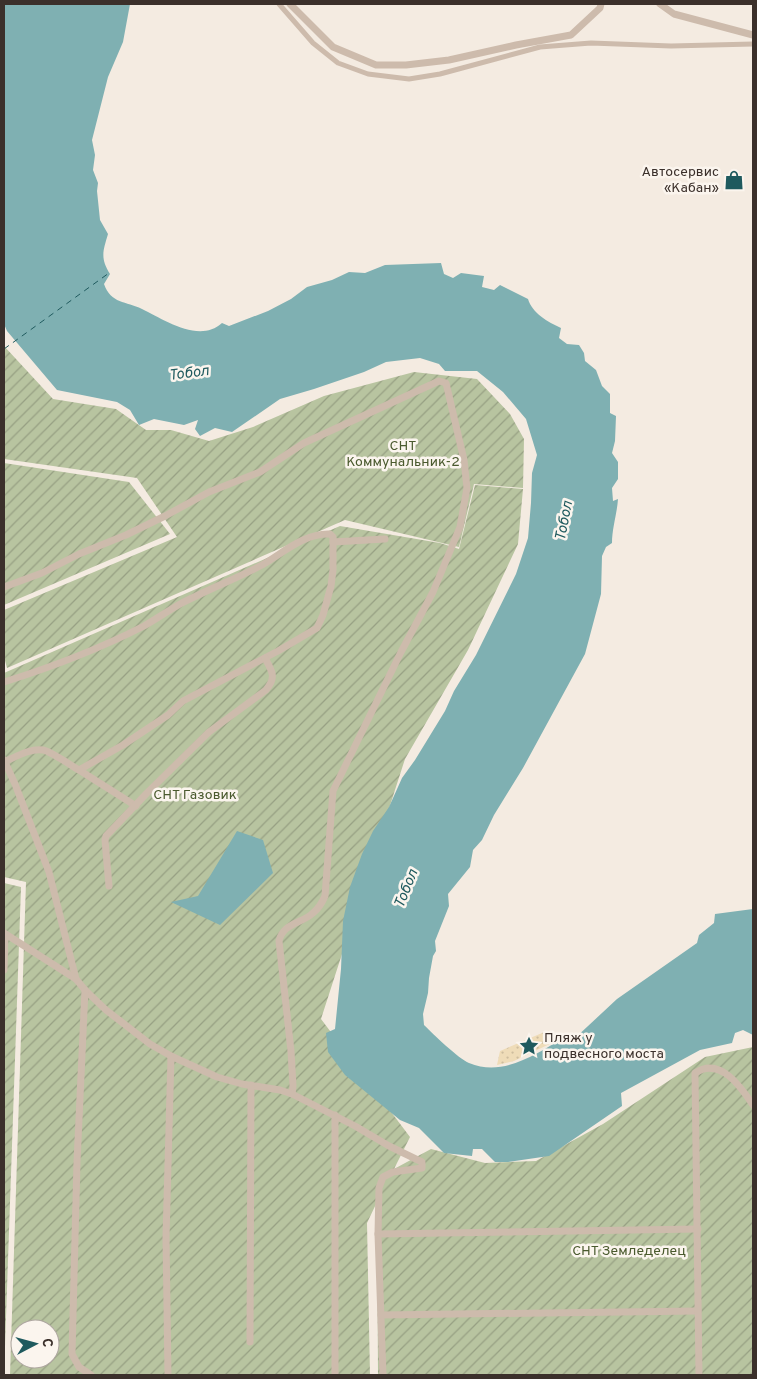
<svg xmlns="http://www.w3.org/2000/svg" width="757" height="1379" font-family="Overpass,sans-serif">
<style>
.sand{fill:url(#sand-dots)}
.garden{fill:url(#garden-furrows);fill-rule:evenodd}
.water{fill:#7fb0b2}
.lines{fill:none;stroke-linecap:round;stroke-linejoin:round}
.ferry{stroke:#1f5a5e;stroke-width:1;stroke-dasharray:6 5;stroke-linecap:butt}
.pedestrian{stroke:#cdbbac;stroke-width:5}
.minor{stroke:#cdbbac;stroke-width:7}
.labels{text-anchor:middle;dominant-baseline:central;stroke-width:5;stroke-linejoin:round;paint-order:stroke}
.poi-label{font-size:14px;fill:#3b302b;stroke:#fbf5ee;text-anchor:end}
.park-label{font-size:14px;fill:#4a5a2e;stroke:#fbf5ee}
.water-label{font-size:15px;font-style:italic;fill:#1f5a5e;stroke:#fbf5ee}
</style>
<defs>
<pattern id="sand-dots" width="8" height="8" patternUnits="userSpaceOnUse" patternTransform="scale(1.25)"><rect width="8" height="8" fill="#efdcb8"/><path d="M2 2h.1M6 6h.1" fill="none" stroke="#cebd9e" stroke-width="1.8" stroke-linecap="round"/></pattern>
<pattern id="garden-furrows" width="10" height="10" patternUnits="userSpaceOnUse" patternTransform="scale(1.25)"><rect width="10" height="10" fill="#b8c4a0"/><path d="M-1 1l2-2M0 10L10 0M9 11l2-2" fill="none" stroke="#97a083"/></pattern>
</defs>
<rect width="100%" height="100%" fill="#f4ebe1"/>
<!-- sand -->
<path class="sand" d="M549,1030L556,1041L514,1061L497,1065L500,1051Z"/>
<!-- garden -->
<g class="garden">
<path d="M4,346L53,399L116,409L146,430H171L209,441L253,427L324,396L414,372L477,379L510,414L524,439L523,488L474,484L459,547L345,520L7,668L4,657V610L177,537L137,478L4,459Z"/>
<path d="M4,463L129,482L170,534L4,605Z"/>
<path d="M475,485L523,489L518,544L468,650L405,759L321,1019L410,1137L394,1169L431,1149L485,1163L536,1161L603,1124L705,1057L753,1047V1375H378L377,1202L367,1223L370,1375H10L26,882L4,877V673L340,526L440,543L459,549ZM20,1329H50V1359H20Z"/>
<path d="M4,883L21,887L4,1375Z"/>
</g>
<!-- water -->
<g class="water">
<path d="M4,4H130L123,42L108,77L92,140L95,155L93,170L98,183L97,191L100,220L108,234C103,251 100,258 110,274L104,284C111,304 126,301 142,309C163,319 199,344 222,323L229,326L268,311L291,299L307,287L332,280L349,272L365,273L385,265L441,263L444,274L453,278L461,273L484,276L482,287L494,290L500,285L528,299C532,313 548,322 561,328L559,338L567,344L579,345L584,353L585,361L596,370L602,386L610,394V413L616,416L615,441L612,453L618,462V479L612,488L613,501L618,499C617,514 612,528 612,543L606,547L602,556L601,594L585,654L523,768L494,815L482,840L473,850L470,867L448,894L449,906L435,941L436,951L433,956L429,978L428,993L423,1014L424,1025C433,1034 459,1059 469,1063C504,1078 536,1053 566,1037L573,1040L617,999L697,943L699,935L714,923L715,914L753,909V1035L743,1030L735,1033L732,1043L700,1050L621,1093L622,1106L549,1156L508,1162H495L482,1149H473L472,1156L444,1153L419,1128L400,1120L345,1075L328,1052L326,1033L335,1029L341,969L343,921L350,887L362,854L373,831L389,807L402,778L415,760L445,711L454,691L476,655L516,574L528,538L531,503L532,473L537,455L526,419L503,392L477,371H445L439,364L420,358L386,362L364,372L314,389L280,399L232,432L215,428L200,436L195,429L198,420L184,425L154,419L139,425L130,410L117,402L57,390L7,331L4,324Z"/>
<path d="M237,831L263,840L273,873L220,925L171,902L198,896Z"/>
</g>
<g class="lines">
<!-- ferry -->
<path class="ferry" d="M4,349L109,273"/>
<!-- pedestrian -->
<path class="pedestrian" d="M279,4L313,43L338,63L368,74L409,79L440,74L540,47L591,43L671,46L753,44"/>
<!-- minor -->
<g class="minor">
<path d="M290,4L333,47L376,65H406L449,60L516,45L571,35L600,8L601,4"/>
<path d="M660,4L674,14L753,35"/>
<path d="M333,542L385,539"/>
<path d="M4,587L42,573L79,554L126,535L165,516L209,492L260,472L304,443L439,381L446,383L464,460L467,488L460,527L433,592L401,652L333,791L325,896C322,903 318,909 313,913C301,924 283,923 279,941L291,1051L293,1086L292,1094"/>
<path d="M4,682C52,667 99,649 144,626C156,619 168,611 180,604C207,590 235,579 262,565C283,553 304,533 330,534L333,537V570L331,586L323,615L317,628L278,651L183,701L168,715L123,745L79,770C72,766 50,751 43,750C30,748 16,757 4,762"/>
<path d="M4,760L15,784L49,872L76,979"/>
<path d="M79,770L136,806"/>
<path d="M109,886L105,840L106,836L147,793L209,732L266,690C277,677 272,671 265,658"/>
<path d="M4,933L76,979L85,990L106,1010L150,1044L171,1056L217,1077L242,1084L280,1090L292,1094L355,1126L389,1146L422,1162V1168L393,1172L383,1177L379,1188L378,1234L383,1375"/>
<path d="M4,970L5,934"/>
<path d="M85,990L77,1162L72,1354L79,1367L91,1375"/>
<path d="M378,1234L698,1229"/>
<path d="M381,1315L698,1311"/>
<path d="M250,1342L251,1085"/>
<path d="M168,1375L166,1237L171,1056"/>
<path d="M335,1375V1115"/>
<path d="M699,1375L695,1073C720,1056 741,1087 753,1105"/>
</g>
</g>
<!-- icons -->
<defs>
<symbol id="shop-bare" viewBox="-9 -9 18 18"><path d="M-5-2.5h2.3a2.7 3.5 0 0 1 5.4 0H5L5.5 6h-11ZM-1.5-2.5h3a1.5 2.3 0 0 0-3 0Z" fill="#1f5a5e" stroke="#fbf5ee" stroke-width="2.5" paint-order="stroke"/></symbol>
<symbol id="sight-bare" viewBox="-9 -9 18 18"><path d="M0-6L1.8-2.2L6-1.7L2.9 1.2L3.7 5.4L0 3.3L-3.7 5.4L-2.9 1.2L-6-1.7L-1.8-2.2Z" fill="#1f5a5e" stroke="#fbf5ee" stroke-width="2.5" paint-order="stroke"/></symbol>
</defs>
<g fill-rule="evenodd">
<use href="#shop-bare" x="720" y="166" width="28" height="28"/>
<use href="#sight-bare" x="515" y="1032" width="28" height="28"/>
</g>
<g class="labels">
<!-- poi labels -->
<g class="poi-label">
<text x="719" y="172">Автосервис<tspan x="719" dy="16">«Кабан»</tspan></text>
<text x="544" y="1038" text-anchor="start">Пляж у<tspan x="544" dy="16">подвесного моста</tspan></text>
</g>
<!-- park labels -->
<g class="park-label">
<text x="403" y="446">СНТ<tspan x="403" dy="16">Коммунальник-2</tspan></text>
<text x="195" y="795">СНТ Газовик</text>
<text x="629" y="1251">СНТ Земледелец</text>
</g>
<!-- water labels -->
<g class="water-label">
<text transform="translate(189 374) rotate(-7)">Тобол</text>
<text transform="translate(565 521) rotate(-79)">Тобол</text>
<text transform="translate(407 889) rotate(-68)">Тобол</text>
</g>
</g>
<!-- border -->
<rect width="757" height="1379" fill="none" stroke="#3b302b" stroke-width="10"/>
<!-- north arrow -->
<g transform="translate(35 1344) rotate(84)"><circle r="24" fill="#fbf5ee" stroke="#aea6a0"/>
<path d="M0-4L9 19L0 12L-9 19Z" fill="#1f5a5e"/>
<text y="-8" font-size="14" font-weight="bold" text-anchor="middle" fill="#3b302b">С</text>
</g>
</svg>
